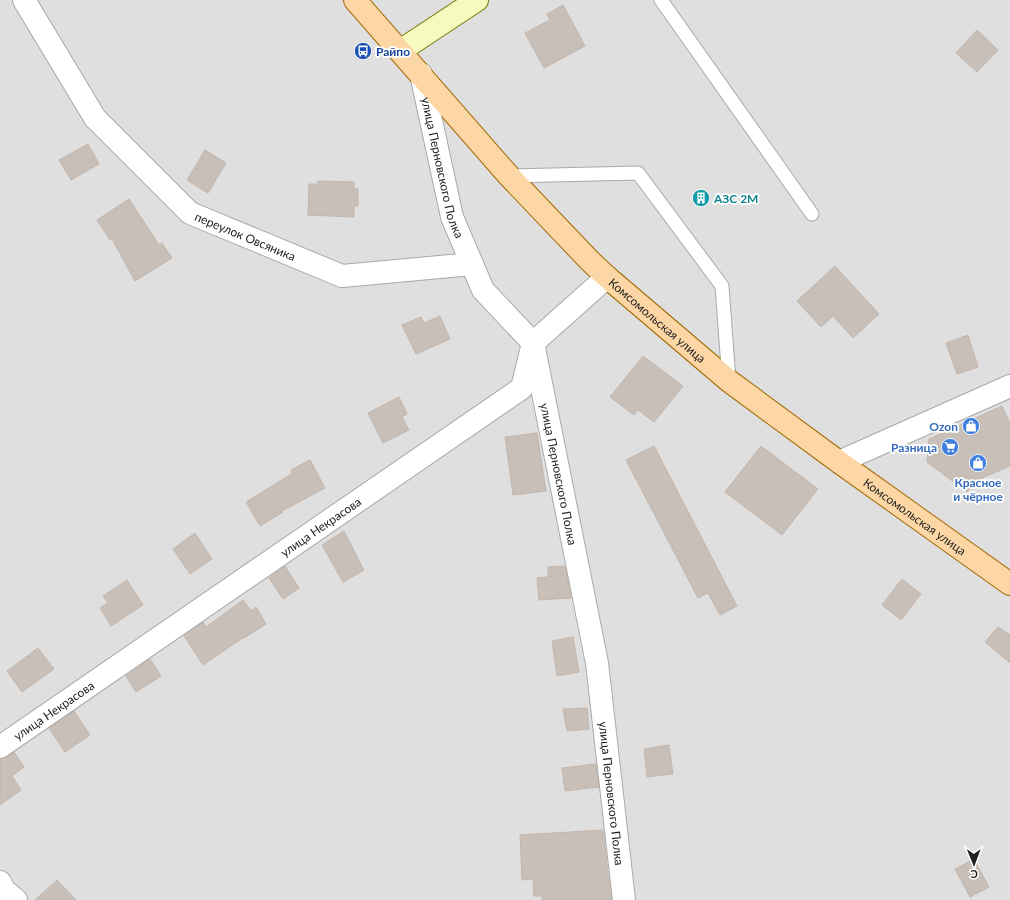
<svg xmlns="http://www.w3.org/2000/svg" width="1010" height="900" font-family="Lato,sans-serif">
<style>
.residential{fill:#e0dfdf}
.building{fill:#c7bfb8;stroke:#c4b6ab}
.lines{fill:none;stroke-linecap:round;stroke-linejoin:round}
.lane-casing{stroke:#a9a9a9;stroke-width:15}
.street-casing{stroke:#a9a9a9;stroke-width:24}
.secondary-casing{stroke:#707d05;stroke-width:24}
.primary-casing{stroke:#a06b00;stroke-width:24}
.lane{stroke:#fff;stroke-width:13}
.street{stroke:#fff;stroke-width:22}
.secondary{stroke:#f7fabf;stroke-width:22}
.primary{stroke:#fcd6a4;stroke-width:22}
.labels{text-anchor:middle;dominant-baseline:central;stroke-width:3.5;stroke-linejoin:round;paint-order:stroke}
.transit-label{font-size:12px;font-weight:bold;fill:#164399;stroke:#fff;text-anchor:start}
.street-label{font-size:12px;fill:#222;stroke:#fff}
.culture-label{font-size:12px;font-weight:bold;fill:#0d838f;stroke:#fff;text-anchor:start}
.shop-label{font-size:12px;font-weight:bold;fill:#366cbe;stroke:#fff;text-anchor:end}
</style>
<rect width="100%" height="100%" fill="#f2efe9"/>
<!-- residential -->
<rect class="residential" x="0" y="0" width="1010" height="900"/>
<!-- building -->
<g class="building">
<path d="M563,5L585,46L544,68L525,33L550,20L547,14Z"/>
<path d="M977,30L998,50L977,72L956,53Z"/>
<path d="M88,144L99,164L71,180L59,160Z"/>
<path d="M205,150L226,163L208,193L187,180Z"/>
<path d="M318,181L354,182V189H358V206H354V217L308,215L309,184H318Z"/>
<path d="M129,199L159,245L162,243L172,258L135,281L112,239L110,240L97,220Z"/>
<path d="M835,266L879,314L853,338L833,316L821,327L797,301Z"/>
<path d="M440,316L450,339L416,354L402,325L421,317L424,323Z"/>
<path d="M968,335L978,367L957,374L946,343Z"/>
<path d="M643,356L683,386L654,422L638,410L634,415L610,397Z"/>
<path d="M399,397L407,414L402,417L409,430L383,443L368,413Z"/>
<path d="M1002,406L1010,423V466L975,481L967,492L927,462L929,439Z"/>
<path d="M537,433L546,491L513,495L505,437Z"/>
<path d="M654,446L737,606L720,615L708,593L698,598L626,460Z"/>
<path d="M761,446L818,489L782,535L725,492Z"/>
<path d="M310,460L325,488L282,511L283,512L260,526L246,502L293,473L291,470Z"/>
<path d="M344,531L364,570L343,582L322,545Z"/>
<path d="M195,533L212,559L190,574L173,549Z"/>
<path d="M285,566L299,588L283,599L269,578Z"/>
<path d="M565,566L571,598L539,600L537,578L548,577V567Z"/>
<path d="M902,579L921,594L901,620L882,605Z"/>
<path d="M127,580L143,605L111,626L100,608L108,603L103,596Z"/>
<path d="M243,600L251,611L256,607L266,624L244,638V637L203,665L184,636L203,622L206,627Z"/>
<path d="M998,627L1010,635V663L985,642Z"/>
<path d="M573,637L579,672L557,676L552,641Z"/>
<path d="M38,648L54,669L22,692L7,671Z"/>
<path d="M150,659L161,676L136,692L126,676Z"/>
<path d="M587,708L589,729L567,731L563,709Z"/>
<path d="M74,711L90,735L65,752L49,728Z"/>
<path d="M669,745L673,774L647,777L644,749Z"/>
<path d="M14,752L24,767L12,776L21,790L0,805V759L7,757Z"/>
<path d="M596,764L599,787L565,791L562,768Z"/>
<path d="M603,830L611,900H542V896H534L533,879L522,880L520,835Z"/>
<path d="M974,859L989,887L970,897L955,869Z"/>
<path d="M57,880L76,900H35Z"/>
</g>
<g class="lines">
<defs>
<g id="lane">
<path d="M661,0L812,214"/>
<path d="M509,176L638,173L722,286L729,381"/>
</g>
<g id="street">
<path id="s1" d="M24,0L95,118L190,213L342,276L472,264"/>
<path id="s2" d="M421,74L452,217L483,290L533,343L597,663L624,900"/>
<path d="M839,462L1010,386"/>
<path id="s3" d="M0,747L522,388L533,343L607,277"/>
<path d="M0,882L4,890L16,900"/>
</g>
<path id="secondary" d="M400,51L477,0"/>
<g id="primary">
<path id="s4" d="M355,0L509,176L590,261L607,277L729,381L839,462L1010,584"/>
</g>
</defs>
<!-- lane casing -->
<use href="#lane" class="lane-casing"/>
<!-- street casing -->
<use href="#street" class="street-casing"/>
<!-- secondary casing -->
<use href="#secondary" class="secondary-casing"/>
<!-- primary casing -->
<use href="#primary" class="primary-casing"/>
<!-- lane -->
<use href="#lane" class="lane"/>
<!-- street -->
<use href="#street" class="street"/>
<!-- secondary -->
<use href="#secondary" class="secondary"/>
<!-- primary -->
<use href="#primary" class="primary"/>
</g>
<!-- icons -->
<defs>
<symbol id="bus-disc" viewBox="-11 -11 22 22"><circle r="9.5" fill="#1a4fb4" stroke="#fff"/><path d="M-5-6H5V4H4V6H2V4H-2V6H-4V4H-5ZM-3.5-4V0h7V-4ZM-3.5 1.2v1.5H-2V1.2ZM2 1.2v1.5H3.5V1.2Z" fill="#fff"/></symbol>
<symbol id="building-disc" viewBox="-11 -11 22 22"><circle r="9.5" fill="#0f9aa8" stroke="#fff"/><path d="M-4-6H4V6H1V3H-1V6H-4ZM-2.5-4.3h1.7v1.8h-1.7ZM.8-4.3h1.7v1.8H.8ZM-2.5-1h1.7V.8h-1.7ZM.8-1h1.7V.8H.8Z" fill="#fff"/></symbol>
<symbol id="shop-disc" viewBox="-11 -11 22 22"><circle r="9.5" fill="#3f7fe0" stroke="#fff"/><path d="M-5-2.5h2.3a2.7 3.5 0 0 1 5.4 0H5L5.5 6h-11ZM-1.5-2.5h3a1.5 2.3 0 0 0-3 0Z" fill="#fff"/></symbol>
<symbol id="supermarket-disc" viewBox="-11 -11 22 22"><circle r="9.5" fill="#3f7fe0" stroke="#fff"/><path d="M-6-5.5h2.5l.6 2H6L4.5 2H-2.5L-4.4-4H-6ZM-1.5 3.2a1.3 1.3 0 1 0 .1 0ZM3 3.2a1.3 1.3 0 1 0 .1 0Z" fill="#fff"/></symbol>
</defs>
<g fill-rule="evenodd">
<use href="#bus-disc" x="353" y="41" width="20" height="20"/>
<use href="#building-disc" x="691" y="188" width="20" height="20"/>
<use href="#shop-disc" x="961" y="416" width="20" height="20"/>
<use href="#supermarket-disc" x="940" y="437" width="20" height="20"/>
<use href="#shop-disc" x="968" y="453" width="20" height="20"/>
</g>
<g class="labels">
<!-- transit labels -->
<g class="transit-label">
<text x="376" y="51">Райпо</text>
</g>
<!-- street labels -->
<g class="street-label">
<text stroke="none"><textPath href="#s2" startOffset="96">улица Перновского Полка</textPath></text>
<text stroke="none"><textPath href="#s1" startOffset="332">переулок Овсяника</textPath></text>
<text stroke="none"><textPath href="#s4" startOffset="441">Комсомольская улица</textPath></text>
<text stroke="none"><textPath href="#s2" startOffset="432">улица Перновского Полка</textPath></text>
<text stroke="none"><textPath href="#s4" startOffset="765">Комсомольская улица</textPath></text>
<text stroke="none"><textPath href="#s3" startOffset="389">улица Некрасова</textPath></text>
<text stroke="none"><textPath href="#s3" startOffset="65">улица Некрасова</textPath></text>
<text stroke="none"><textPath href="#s2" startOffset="756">улица Перновского Полка</textPath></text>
</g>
<!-- culture labels -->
<g class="culture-label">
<text x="714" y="198">АЗС 2М</text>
</g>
<!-- shop labels -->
<g class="shop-label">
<text x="958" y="426">Ozon</text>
<text x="937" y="447">Разница</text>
<text x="978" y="482" text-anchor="middle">Красное<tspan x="978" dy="14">и чёрное</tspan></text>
</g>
</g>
<!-- north arrow -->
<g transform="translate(974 864) rotate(179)" stroke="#ffffff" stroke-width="3" paint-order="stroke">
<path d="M0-3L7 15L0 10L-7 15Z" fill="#222222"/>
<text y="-6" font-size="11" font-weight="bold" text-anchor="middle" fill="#222222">С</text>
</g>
</svg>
